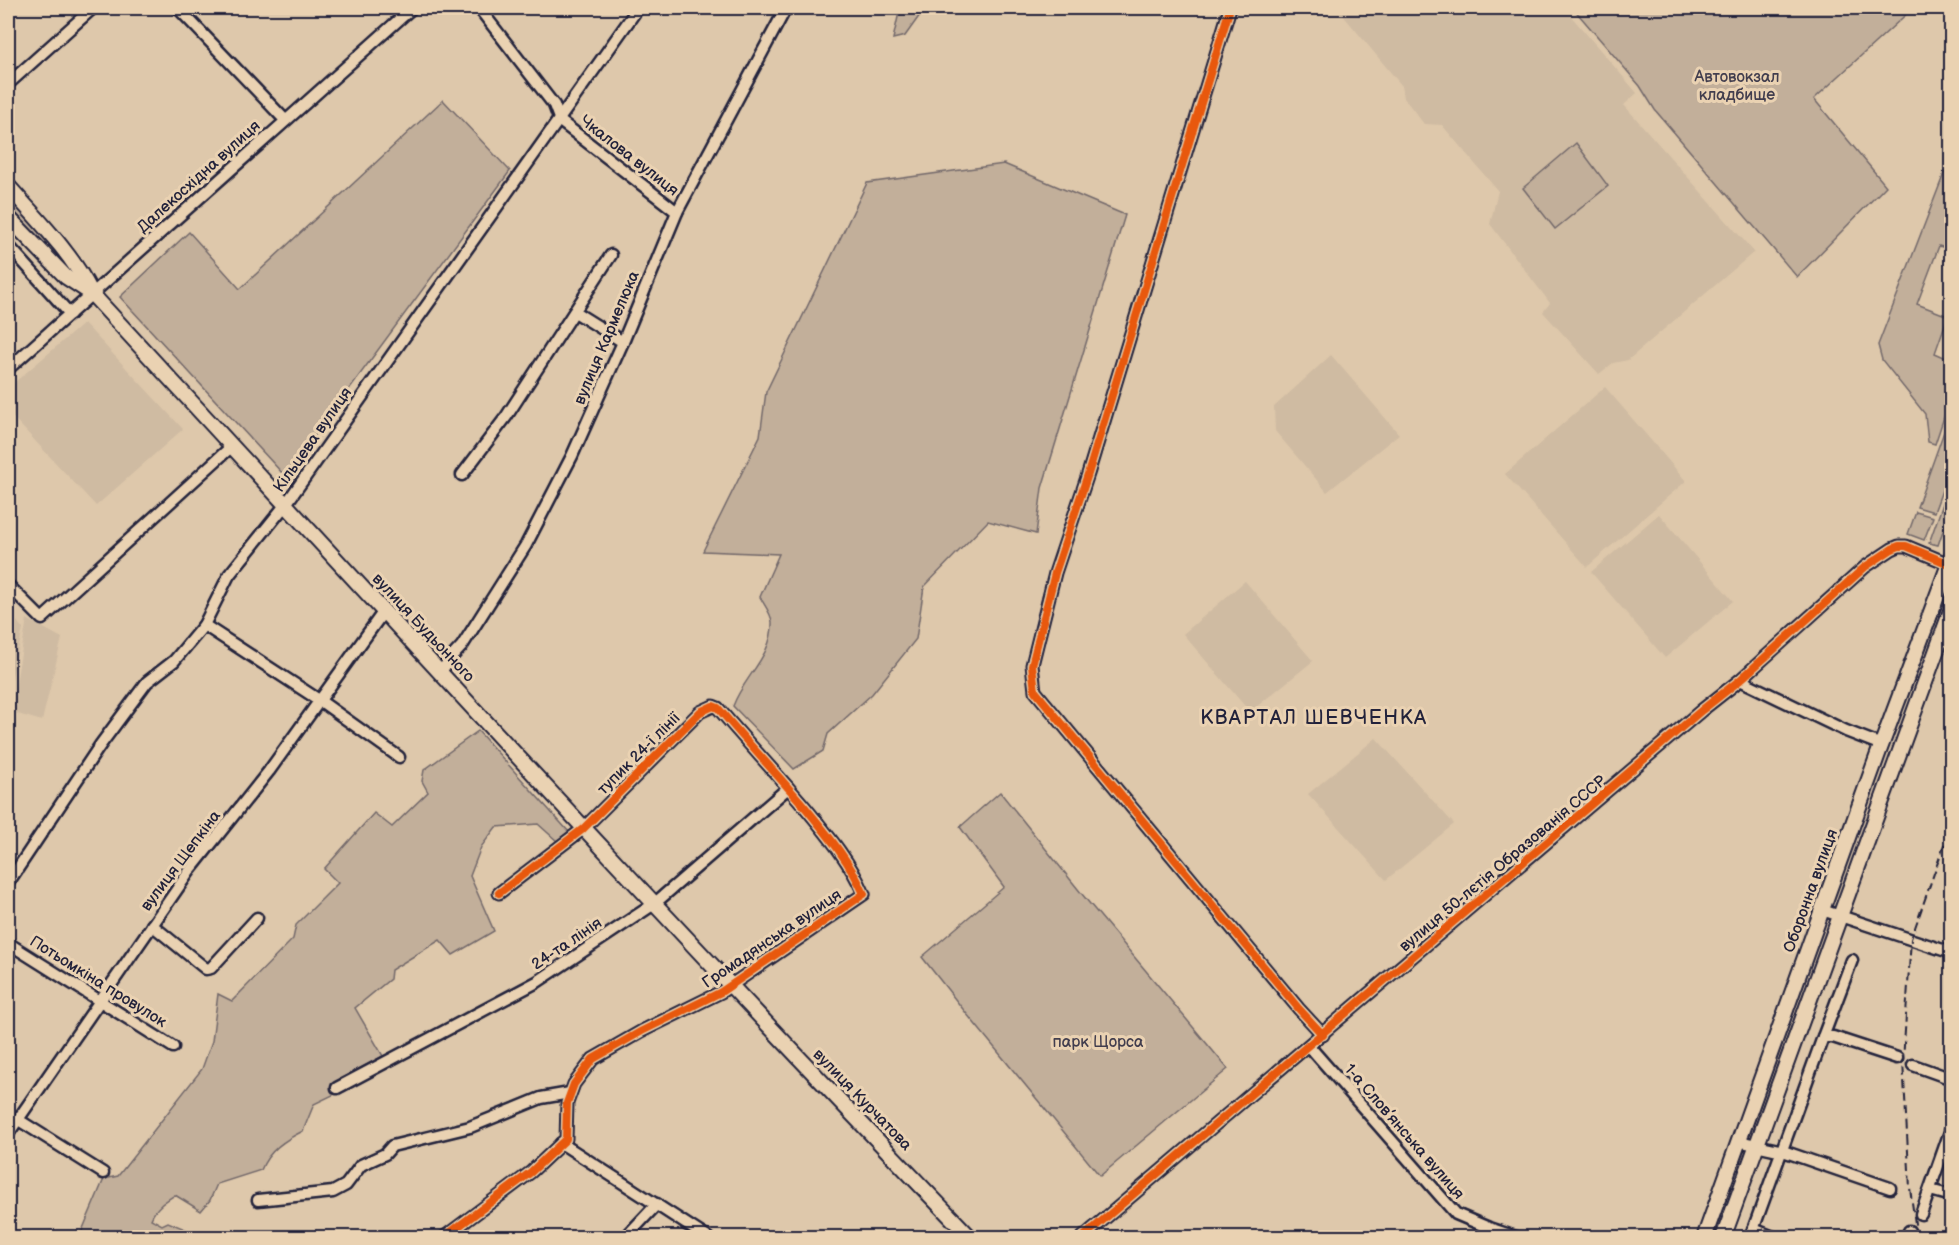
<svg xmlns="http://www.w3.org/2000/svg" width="1959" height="1245" font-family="'Balsamiq Sans',sans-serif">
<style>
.built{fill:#cfbba2}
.green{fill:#c2af9a;stroke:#72686a;stroke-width:1.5}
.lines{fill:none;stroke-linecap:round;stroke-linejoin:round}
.minor-casing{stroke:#22223b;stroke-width:15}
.major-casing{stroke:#22223b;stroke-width:18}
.minor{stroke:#ead2b2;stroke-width:10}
.major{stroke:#ead2b2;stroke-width:14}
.rail{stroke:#22223b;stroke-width:2;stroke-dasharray:9 4.5;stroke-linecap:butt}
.cycleway-casing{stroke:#ead2b2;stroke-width:11}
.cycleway{stroke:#e8590c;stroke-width:8}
.labels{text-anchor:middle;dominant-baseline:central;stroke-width:6;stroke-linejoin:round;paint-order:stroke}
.park-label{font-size:16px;fill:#423e4e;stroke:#ead2b2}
.street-label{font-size:16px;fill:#22223b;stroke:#ead2b2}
.quarter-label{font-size:20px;letter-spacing:1.5px;fill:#22223b;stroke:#ead2b2}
</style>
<rect width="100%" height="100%" fill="#dec8ab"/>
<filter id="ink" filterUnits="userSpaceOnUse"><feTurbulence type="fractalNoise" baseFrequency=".0167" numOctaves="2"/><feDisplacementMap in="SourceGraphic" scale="12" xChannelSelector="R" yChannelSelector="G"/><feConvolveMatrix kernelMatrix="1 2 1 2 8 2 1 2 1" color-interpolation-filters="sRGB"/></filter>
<g filter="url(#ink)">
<!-- built -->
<g class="built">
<path d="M1337,8H1564L1637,93L1624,105L1754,252L1628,360L1613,363L1599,374L1543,312L1550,303L1490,224L1498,191L1442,125L1424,124L1404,98L1402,86Z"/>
<path d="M84,323L183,429L96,506L8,412V388Z"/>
<path d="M1331,355L1399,434L1327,492L1275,431L1274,407Z"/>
<path d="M1605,387L1686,481L1587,567L1505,474Z"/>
<path d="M1659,514L1733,601L1665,658L1591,572Z"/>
<path d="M1245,581L1313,661L1250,712L1183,634Z"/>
<path d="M8,610L23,629L10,685H8Z"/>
<path d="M27,619L62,638L42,721L11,712Z"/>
<path d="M1376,738L1454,824L1386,880L1308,794Z"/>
</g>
<!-- green -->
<g class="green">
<path d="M900,8H925L905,36L893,39Z"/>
<path d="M1573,8H1913L1814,99L1886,186L1797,277L1655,110L1640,86Z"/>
<path d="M443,100L510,171L285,476L120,297L189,232L240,289Z"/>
<path d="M1576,143L1608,186L1555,229L1523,188Z"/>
<path d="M1004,164L1125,215L1042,488L1036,534L988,521L924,587L916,639L872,694L828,734L823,751L794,769L733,706C744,676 773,656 772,622C772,615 764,604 760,597L779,554L703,551L760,436L766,392L867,183Z"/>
<path d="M1951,167V250L1939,246L1917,304L1948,316L1935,353L1951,360V396L1935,444L1928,442L1925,414L1882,360L1878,345L1945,171Z"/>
<path d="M8,194L78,276L76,277L8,206Z"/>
<path d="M1951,412V466L1934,512L1917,507Z"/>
<path d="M1951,481V508L1938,545L1929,543Z"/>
<path d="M1916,512L1933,517L1924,540L1908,534Z"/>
<path d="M478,731L569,832L557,841L538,824L496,827L481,847L470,876L494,931L453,955L440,940L391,970L390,979L355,1008L383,1056L331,1084L335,1094L314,1104L303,1131C285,1140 269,1150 261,1170L217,1184L210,1200L201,1211L175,1195C164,1202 156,1207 151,1219L162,1225L168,1222L197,1234V1237L79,1238L104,1179L118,1176L202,1069L212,1041L218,994L232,1001L293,939L296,925L338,883L324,869L374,813L392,827L428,792L422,781L424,770Z"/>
<path d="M1000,792L1090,904L1228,1069L1100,1176L966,1013L922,957L1004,887L960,827Z"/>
</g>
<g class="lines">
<defs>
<g id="minor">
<path d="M178,8L285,120"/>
<path d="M479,8L554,105L560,121L677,212"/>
<path d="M1230,8L1088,474L1055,573L1032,665L1035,691L1299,1009L1323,1035"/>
<path d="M8,84L93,8"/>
<path d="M8,245L70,314"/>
<path d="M575,312L623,342"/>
<path d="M8,369L412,8"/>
<path d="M462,475L506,417L611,255"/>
<path d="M8,585L42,619L232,446"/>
<path d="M204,625L319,700L399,757"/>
<path d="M441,672L449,660L462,646L526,545L572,456L623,342L677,212L786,8"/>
<path d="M1740,680L1846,731L1882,745"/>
<path d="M8,883L101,744L147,682L174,661L204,625L229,575L286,504L638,8"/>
<path d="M1822,910L1952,953"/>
<path d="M152,925L206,969L211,968L257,918"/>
<path d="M8,943L173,1047"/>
<path d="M1823,1037L1852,960"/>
<path d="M1309,1046L1456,1214L1489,1228L1519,1238"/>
<path d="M1913,1065L1952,1079"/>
<path d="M337,1088L537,982L654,904L788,788"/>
<path d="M17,1119L103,1173"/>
<path d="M8,1134L191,869L269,771L384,611"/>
<path d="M1738,1141L1783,1151L1890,1188"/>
<path d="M561,1143L708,1238"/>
<path d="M1930,1190L1952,1196"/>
<path d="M258,1200L333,1192L346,1185L361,1165L385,1154L392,1146L470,1127L541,1098L570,1093"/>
<path d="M1921,1214L1952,1126"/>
<path d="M1753,1229L1776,1238"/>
<path d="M443,1238L531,1172L566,1139L567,1103L574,1084L593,1059L642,1031L721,992L864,894C850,861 826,833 804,806C776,773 746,741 718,708L713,706L700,712L583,829L499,893"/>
<path d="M625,1238L657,1204"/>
<path d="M1082,1238L1702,710L1740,680L1865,567L1892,549L1899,546H1906L1949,564"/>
<path d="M1750,1238L1823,1037H1833L1897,1058"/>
<path d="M1907,1238L1909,1231"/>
</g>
<g id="major">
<path d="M8,186C38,220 70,251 91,292"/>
<path d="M8,217L66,277L92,294C383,610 672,928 971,1238"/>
<path d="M1704,1238L1878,754L1952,556"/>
<path d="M1723,1238L1952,608"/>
</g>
</defs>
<!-- minor casing -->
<use href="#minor" class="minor-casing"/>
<!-- major casing -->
<use href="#major" class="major-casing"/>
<!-- minor -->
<use href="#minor" class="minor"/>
<!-- major -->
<use href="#major" class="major"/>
<!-- rail -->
<path class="rail" d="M1917,1238L1910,1188L1903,1061L1911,939L1952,822"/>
<defs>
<g id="cycleway">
<path d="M1230,8L1088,474L1055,573L1032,665L1035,691L1299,1009L1323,1035"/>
<path d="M443,1238L531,1172L566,1139L567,1103L574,1084L593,1059L642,1031L721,992L864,894C850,861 826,833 804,806C776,773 746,741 718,708L713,706L700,712L583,829L499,893"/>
<path d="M1082,1238L1702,710L1740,680L1865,567L1892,549L1899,546H1906L1949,564"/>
</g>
</defs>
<!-- cycleway casing -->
<use href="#cycleway" class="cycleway-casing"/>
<!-- cycleway -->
<use href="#cycleway" class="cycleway"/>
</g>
</g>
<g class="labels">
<!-- park labels -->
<g class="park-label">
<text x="1737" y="77">Автовокзал<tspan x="1737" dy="18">кладбище</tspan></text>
<text x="1098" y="1042">парк Щорса</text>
</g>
<!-- street labels -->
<g class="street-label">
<text transform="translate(629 156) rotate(38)">Чкалова вулиця</text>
<text transform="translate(199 177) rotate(-42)">Далекосхідна вулиця</text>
<text transform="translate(607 338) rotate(-67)">вулиця Кармелюка</text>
<text transform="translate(313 440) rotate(-55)">Кільцева вулиця</text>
<text transform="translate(423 628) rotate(47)">вулиця Будьонного</text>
<text transform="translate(639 754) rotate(-45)">тупик 24-ї лінії</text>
<text transform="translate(181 861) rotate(-53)">вулиця Щепкіна</text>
<text transform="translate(1503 864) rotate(-40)">вулиця 50-лєтія Образованія СССР</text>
<text transform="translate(1811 891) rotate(-70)">Оборонна вулиця</text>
<text transform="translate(772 939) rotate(-34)">Громадянська вулиця</text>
<text transform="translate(567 944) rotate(-34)">24-та лінія</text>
<text transform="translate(98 982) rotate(32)">Потьомкіна провулок</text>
<text transform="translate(862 1100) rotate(46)">вулиця Курчатова</text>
<text transform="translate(1404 1132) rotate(49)">1-а Слов’янська вулиця</text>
</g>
<!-- quarter labels -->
<g class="quarter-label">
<text x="1314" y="718">КВАРТАЛ ШЕВЧЕНКА</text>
</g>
</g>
<!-- margin -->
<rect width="1959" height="1245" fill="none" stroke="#ead2b2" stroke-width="30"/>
<rect x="15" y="15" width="1929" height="1215" fill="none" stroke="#22223b" stroke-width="2" filter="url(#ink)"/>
</svg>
